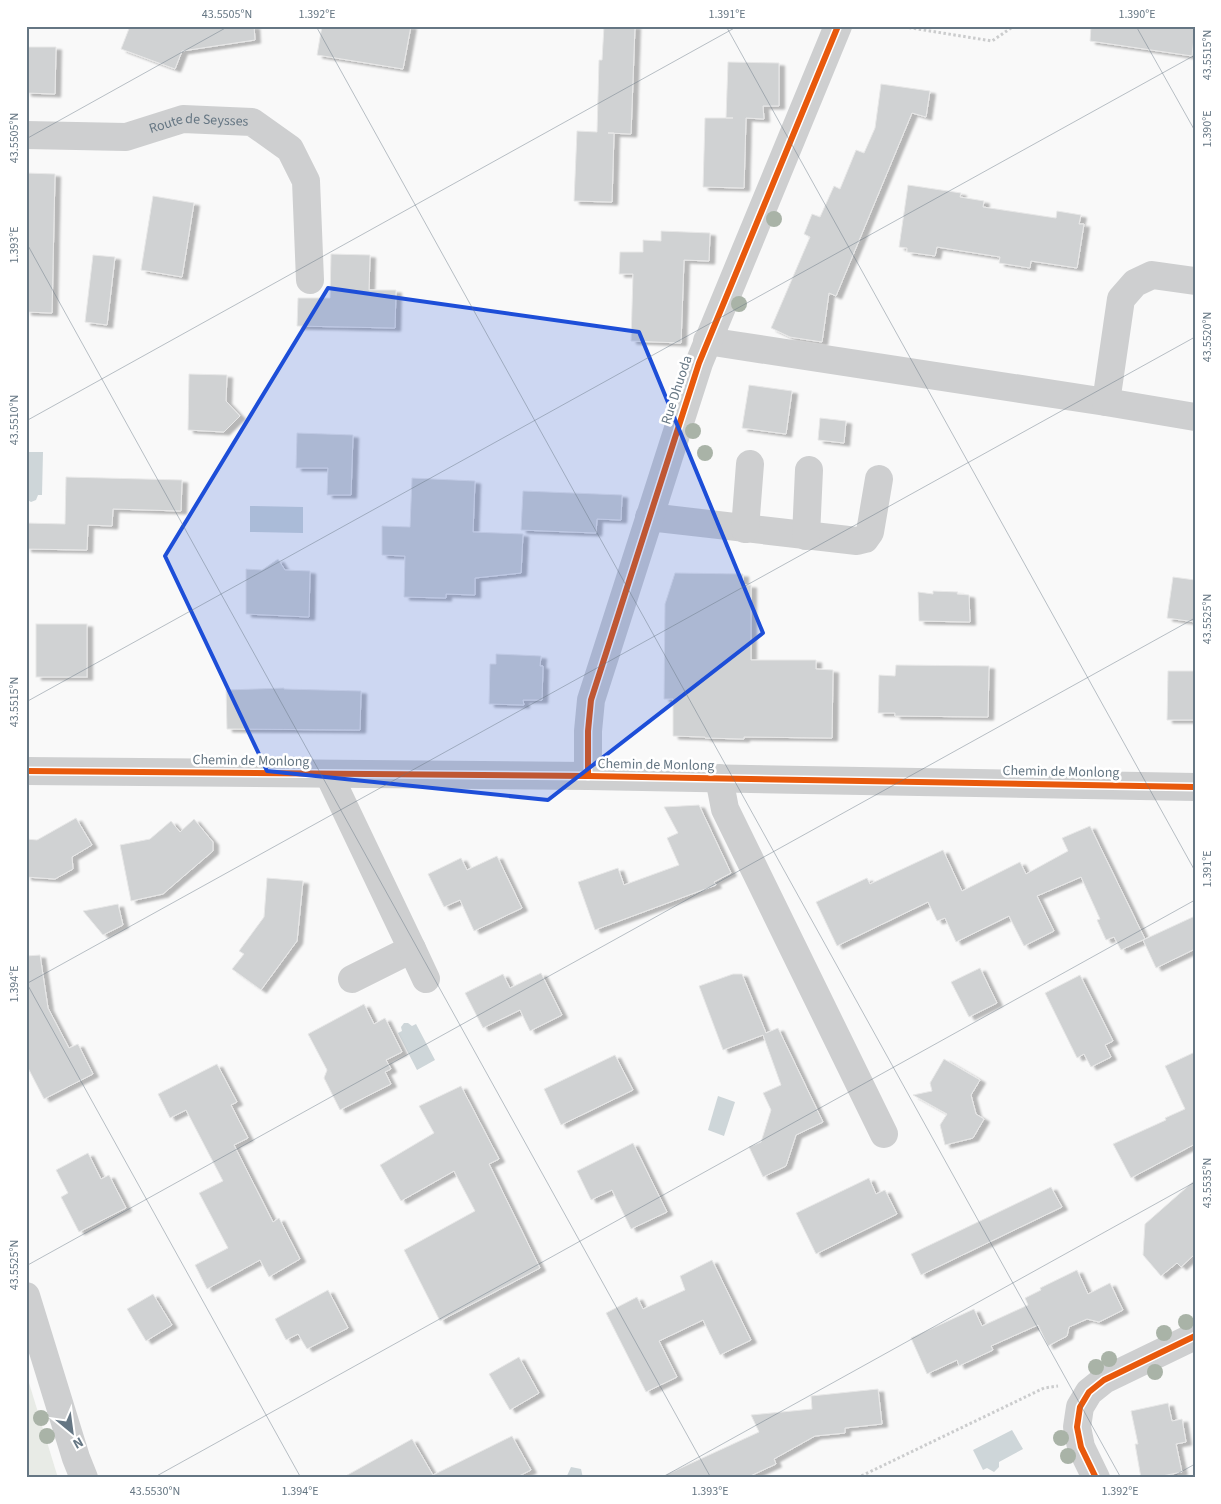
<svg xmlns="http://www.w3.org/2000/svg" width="1221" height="1504" font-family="'Source Sans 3',sans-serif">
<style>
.green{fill:#e8ebe6}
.water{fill:#ced6d9}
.building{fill:#d0d2d3;stroke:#e8e8e8;filter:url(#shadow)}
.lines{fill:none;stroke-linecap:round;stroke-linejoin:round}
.path{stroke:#cbcccd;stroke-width:3;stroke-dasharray:2.5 2.5;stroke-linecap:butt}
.minor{stroke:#cecfd0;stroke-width:28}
.cycleway-casing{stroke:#fff;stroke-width:9}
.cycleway{stroke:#e8590c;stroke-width:6}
.tree{fill:#a9b3a7}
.marked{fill:#1d4ed8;fill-opacity:0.2;stroke:#1d4ed8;stroke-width:4;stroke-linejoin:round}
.ticks{fill:none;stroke:#657683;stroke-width:1;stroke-opacity:0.45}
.labels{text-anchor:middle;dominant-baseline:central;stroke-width:5;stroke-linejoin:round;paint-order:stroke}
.street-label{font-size:14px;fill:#657683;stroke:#fff}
.neatline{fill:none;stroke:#657683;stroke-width:2}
.ticks-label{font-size:12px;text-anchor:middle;fill:#657683}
</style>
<defs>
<filter id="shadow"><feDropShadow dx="5.5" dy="3" stdDeviation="1" flood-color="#0004"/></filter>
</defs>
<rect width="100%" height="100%" fill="#f9f9f9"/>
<!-- green -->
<path class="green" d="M26,1373L58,1478H26Z"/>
<!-- water -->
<g class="water">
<path d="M26,452H43L42,495H38L36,500L31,502L26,499Z"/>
<path d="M250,506L303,507V533L250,532Z"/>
<path d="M404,1023H408L412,1026L416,1024L435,1060L417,1070L398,1033L402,1031L401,1027Z"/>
<path d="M718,1096L735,1102L724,1136L708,1130Z"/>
<path d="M1012,1430L1023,1449L999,1462V1467L994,1472L987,1468L983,1470L973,1450Z"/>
<path d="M571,1467L581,1469L583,1478H566Z"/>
</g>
<!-- building -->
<g class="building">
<path d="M130,26H254L255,40L182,51L175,69L121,49Z"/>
<path d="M322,26H411L403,69L317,55Z"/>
<path d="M604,26H635L631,134L608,133H614L612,202L574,201L577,131L597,132L599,60H602Z"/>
<path d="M1091,26H1177L1195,29L1192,56L1090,41Z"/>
<path d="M26,47H56L55,94L26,93Z"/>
<path d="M728,62L779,63V106H763L764,119L746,118L744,188L703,187L705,118H733H726Z"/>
<path d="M881,84L930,91L926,117L912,113L836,296L829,293L822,342L790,337L771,328L810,237L804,234L812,214L820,217L834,186L840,189L856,150L864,153L875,128Z"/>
<path d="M26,173L55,174L52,313L26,312Z"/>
<path d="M908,185L961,193L960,197L984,201L983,207L1056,218L1057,211L1081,215L1079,224H1084L1077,268L1031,261L1030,268L999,263L1000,257L937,247L935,256L907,252V248L899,247Z"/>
<path d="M153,196L194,203L182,277L141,270Z"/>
<path d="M661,231L710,233L709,261L684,260L681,343L631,341L633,274H619L620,252H643V240L661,241Z"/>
<path d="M331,254L370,255L369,290H396L395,328L297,326L298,298H330Z"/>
<path d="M93,255L115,257L107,325L85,322Z"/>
<path d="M189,374L227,375L226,401L240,416L224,432L188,430Z"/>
<path d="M749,385L792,391L786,434L742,428Z"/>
<path d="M820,418L846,421L844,443L818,440Z"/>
<path d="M297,433L353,435L351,495H327L328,468H296Z"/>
<path d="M66,477L182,480L181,511L113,509L112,526L88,525L87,550L26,549V523L65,524Z"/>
<path d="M412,478L475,481L473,532L523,534L521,573L475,578V595L446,594V598L404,597L405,556L382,555V526L410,527Z"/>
<path d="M523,491L622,495L621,520L597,519L596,533L521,530Z"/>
<path d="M278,559L285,570L310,571L309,617L246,614V569L262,570Z"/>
<path d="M675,573L743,574V585H751V660H816V669L833,670L832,738L744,737V739L705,738V737L673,736V699H664L665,604Z"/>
<path d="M1173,577L1195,580V622L1167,618Z"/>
<path d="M933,591L958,592L957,594L969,595L970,622L919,621L918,592L933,594Z"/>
<rect x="36" y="624" width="51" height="53"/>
<path d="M496,654L541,656L540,666H543L542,700H523L524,705L489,704L490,664H496Z"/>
<path d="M896,665L989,666L988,717L895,716V713H878L879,675L895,676Z"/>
<path d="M1168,671H1195V720H1167Z"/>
<path d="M284,688V689L361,691L360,730L227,729L226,690Z"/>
<path d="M699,805L731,873L714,882L716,885L595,930L578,882L618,868L624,885L679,865L667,838L678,833L664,807Z"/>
<path d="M76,818L92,845L72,857L73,869L55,879L26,877V839L37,840Z"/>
<path d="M194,819L213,842V851L163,894L131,901L120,845L150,839L171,821L180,832Z"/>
<path d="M1090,826L1145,939L1121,950L1114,937L1106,940L1097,920L1100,919L1081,877L1037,896L1054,931L1024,946L1009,916L956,942L945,918L937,921L928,902L837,946L816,902L867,878L870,884L943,850L962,891L1020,862L1026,874L1068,851L1062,838Z"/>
<path d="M497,856L522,908L474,931L460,900L444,907L428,874L461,858L467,870Z"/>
<path d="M267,878L303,881L297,941L261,990L232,969L244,954L239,951L264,917Z"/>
<path d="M118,904L123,925L103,935L83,911Z"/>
<path d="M1195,916V949L1156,968L1143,940Z"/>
<path d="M40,955L48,1008L69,1048L78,1044L93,1074L44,1099L26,1064V956Z"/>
<path d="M980,968L997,1003L969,1017L951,982Z"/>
<path d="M541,973L562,1015L530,1031L520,1010L483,1028L465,993L503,974L510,988Z"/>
<path d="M733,974H742L766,1033L778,1028L823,1122L796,1135L786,1166L763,1177L749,1147L761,1142L771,1110L763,1093L781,1085L763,1035L723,1050L699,986Z"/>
<path d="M1080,975L1113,1041L1105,1045L1111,1057L1091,1067L1084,1054L1077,1058L1045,993Z"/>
<path d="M364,1004L374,1024L385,1018L402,1052L386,1060L391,1069L385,1072L391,1084L340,1110L324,1078L327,1070L308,1034Z"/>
<path d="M1195,1052V1144L1131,1178L1113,1144L1166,1120L1165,1118L1185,1109L1165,1066Z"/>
<path d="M615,1055L633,1090L561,1125L544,1089Z"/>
<path d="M944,1059L980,1080L971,1095L976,1114L984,1119L973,1138L945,1145L940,1125L947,1114L913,1095L932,1091L930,1083Z"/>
<path d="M217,1064L237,1102L231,1105L248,1138L234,1145L273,1222L279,1218L300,1259L269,1277L260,1260L207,1289L195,1265L228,1248L199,1193L223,1181L186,1110L170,1118L158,1094Z"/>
<path d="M461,1086L499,1159L489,1164L540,1268L440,1321L404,1250L475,1211L454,1171L401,1201L380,1165L434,1133L419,1106Z"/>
<path d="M633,1143L667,1212L631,1229L612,1190L591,1200L577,1171Z"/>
<path d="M88,1153L101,1179L109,1175L126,1208L79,1232L61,1197L68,1193L56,1170Z"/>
<path d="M869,1178L876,1194L885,1190L897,1214L816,1254L796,1213Z"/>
<path d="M1195,1180V1254L1181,1267L1177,1263L1161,1276L1143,1255L1145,1224Z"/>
<path d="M1051,1187L1062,1207L921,1275L911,1254Z"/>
<path d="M712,1260L751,1340L720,1355L703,1320L659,1341L677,1377L646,1392L606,1313L637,1297L643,1309L685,1290L680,1276Z"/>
<path d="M1077,1270L1088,1294L1110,1283L1123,1310L1099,1322L1087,1319L1069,1327L1067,1336L1048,1346L1038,1325L991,1346L993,1350L959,1366L957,1360L927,1374L911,1338L974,1309L982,1326L1028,1305L1025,1298L1041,1290L1040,1288Z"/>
<path d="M328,1290L348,1328L307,1349L298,1334L286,1340L275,1319Z"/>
<path d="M153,1294L172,1325L146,1341L127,1309Z"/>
<path d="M519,1357L539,1393L510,1410L489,1374Z"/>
<path d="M878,1389L882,1424L845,1428V1433L815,1436L774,1459L776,1464L746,1478H659L759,1432L751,1415L812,1409L811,1396Z"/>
<path d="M1168,1403L1172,1421L1182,1419L1186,1442L1176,1444L1182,1472L1152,1478H1141L1135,1444H1138L1131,1411Z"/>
<path d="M512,1436L531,1470L515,1478H342L412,1439L433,1475Z"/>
</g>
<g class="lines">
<!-- path -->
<g class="path">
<path d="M899,26L992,41L1014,26"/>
<path d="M857,1478L1044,1388L1058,1386"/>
</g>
<!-- minor -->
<g class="minor">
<path id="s1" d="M26,135L126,137L183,119L252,122L290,149L306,181L310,280"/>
<path d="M707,341L1106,402L1121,299L1135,283L1152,275L1195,281"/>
<path d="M1106,402L1195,417"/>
<path d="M649,517L857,541L865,539L870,532L879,479"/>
<path d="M745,529L750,464"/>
<path d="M806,536L809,470"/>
<path d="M26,771L588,776L1195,787"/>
<path d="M329,775L412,949L352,979"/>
<path d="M588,776V731L591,700L699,363L838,26"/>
<path d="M719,778L725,809L884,1134"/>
<path d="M412,949L426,979"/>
<path d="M26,1296L76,1458L84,1478"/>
<path d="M1096,1478L1081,1447L1077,1427L1080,1407L1089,1392L1104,1380L1195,1336"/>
</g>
<defs>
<g id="cycleway">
<path d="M26,771L588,776L1195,787"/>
<path d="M588,776V731L591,700L699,363L838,26"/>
<path d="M1096,1478L1081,1447L1077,1427L1080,1407L1089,1392L1104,1380L1195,1336"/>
</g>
</defs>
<!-- cycleway casing -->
<use href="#cycleway" class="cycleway-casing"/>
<!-- cycleway -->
<use href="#cycleway" class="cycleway"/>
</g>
<!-- trees -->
<g class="tree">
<circle cx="774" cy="219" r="8"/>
<circle cx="739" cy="304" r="8"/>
<circle cx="693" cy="431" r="8"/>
<circle cx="705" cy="453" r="8"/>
<circle cx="1186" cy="1322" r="8"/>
<circle cx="1164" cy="1333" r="8"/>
<circle cx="1109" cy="1359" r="8"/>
<circle cx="1096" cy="1367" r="8"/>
<circle cx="1155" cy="1372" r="8"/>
<circle cx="41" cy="1418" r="8"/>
<circle cx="47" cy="1436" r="8"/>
<circle cx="1061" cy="1438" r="8"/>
<circle cx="1068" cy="1456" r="8"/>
</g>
<!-- marked area -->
<path class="marked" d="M328,288L639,332L763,633L548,800L267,771L165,556Z"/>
<!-- ticks -->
<path class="ticks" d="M316,26L1121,1478M726,26L1195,871M1136,26L1195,131M26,139L229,26M26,242L711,1478M26,421L738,26M26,702L1195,55M26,982L301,1478M26,984L1195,337M26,1266L1195,618M153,1478L1195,900M661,1478L1195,1182M1170,1478L1195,1464"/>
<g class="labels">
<!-- street labels -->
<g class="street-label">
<text stroke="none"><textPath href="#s1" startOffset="175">Route de Seysses</textPath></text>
<text transform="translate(677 390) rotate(-72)">Rue Dhuoda</text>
<text transform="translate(251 761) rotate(1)">Chemin de Monlong</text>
<text transform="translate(656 765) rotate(1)">Chemin de Monlong</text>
<text transform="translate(1061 772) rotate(1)">Chemin de Monlong</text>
</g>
</g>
<!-- border -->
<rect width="1221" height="1504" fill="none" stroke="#ffffff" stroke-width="55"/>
<!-- north arrow -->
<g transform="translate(72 1432) rotate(151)" stroke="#ffffff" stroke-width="4" paint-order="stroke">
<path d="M0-4L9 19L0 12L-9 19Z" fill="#657683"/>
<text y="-8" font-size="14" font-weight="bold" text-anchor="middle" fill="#657683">N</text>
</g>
<rect x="28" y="28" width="1166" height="1448" class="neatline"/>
<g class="ticks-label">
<text x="227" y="18">43.5505°N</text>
<text x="317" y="18">1.392°E</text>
<text x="727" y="18">1.391°E</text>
<text x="1137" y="18">1.390°E</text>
<text transform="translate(1207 55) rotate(-90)" y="4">43.5515°N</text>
<text transform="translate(1207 129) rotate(-90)" y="4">1.390°E</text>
<text transform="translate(14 138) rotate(-90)" y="4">43.5505°N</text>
<text transform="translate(14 245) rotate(-90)" y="4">1.393°E</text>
<text transform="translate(1207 337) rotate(-90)" y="4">43.5520°N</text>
<text transform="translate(14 420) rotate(-90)" y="4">43.5510°N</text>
<text transform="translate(1207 619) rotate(-90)" y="4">43.5525°N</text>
<text transform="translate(14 702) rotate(-90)" y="4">43.5515°N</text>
<text transform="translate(1207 869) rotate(-90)" y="4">1.391°E</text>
<text transform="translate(14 984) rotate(-90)" y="4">1.394°E</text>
<text transform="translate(1207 1183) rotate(-90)" y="4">43.5535°N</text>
<text transform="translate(14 1265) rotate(-90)" y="4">43.5525°N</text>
<text x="155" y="1495">43.5530°N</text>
<text x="300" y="1495">1.394°E</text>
<text x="710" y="1495">1.393°E</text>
<text x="1120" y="1495">1.392°E</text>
</g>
</svg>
